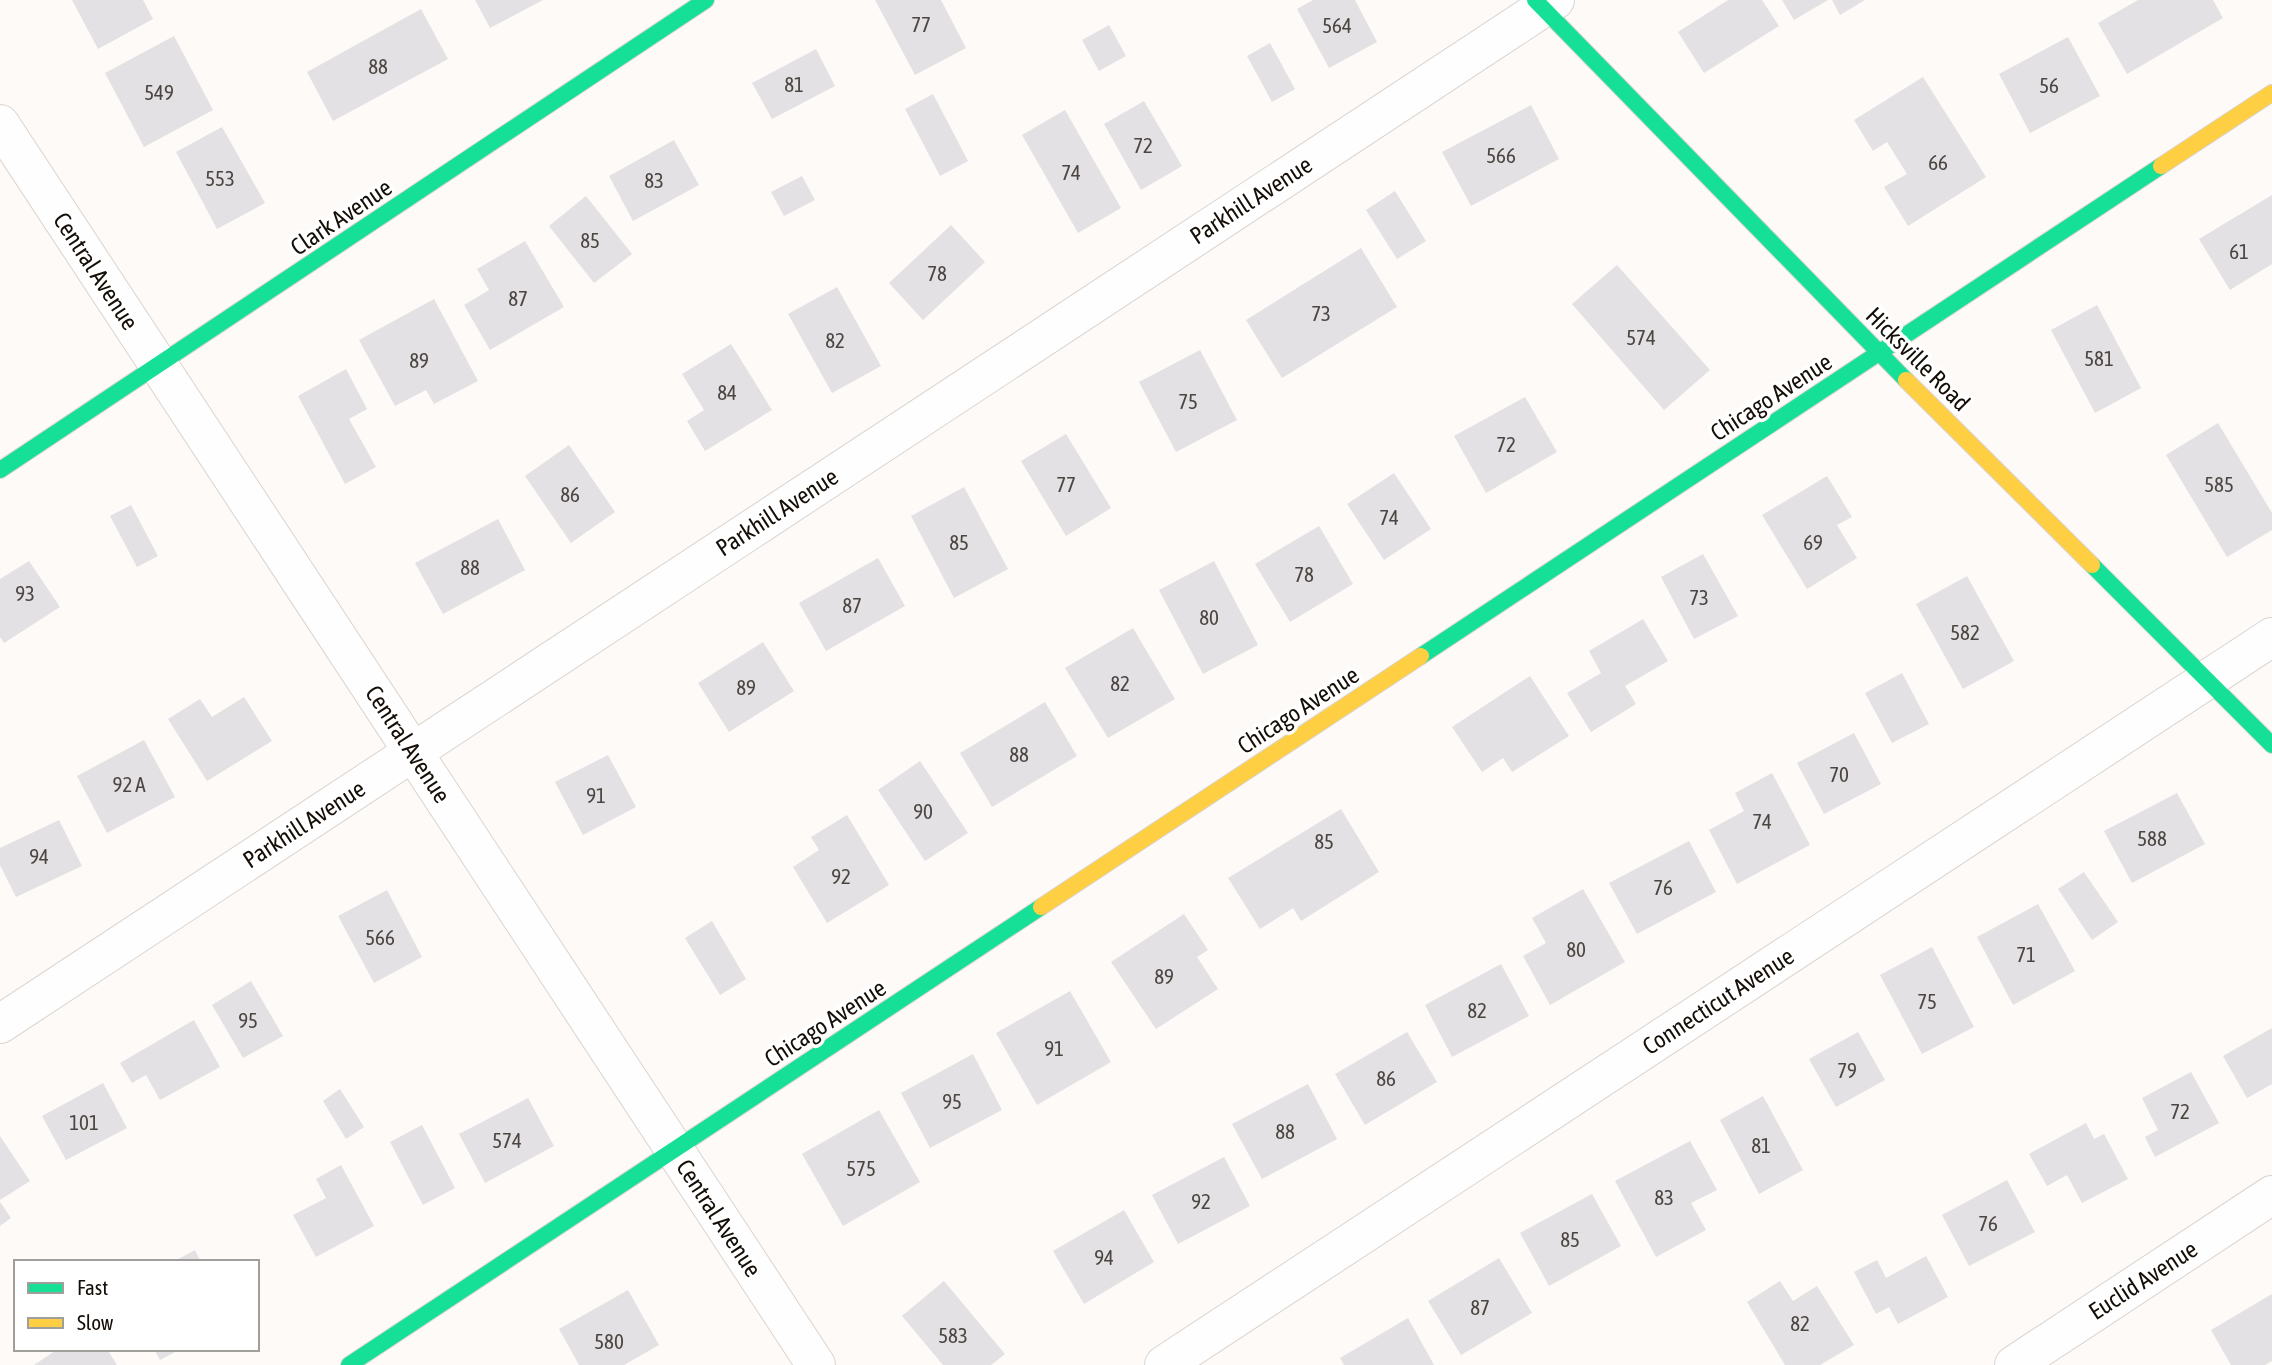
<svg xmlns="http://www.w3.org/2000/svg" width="2272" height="1365" font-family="'Asap Condensed',sans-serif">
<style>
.building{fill:#e3e1e4}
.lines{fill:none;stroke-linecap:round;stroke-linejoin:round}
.street-casing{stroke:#d9d4cf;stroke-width:40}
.fast-casing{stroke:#d9d4cf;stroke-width:18}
.slow-casing{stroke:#d9d4cf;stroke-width:18}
.street{stroke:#fffefe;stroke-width:38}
.fast{stroke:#16e098;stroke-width:16}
.slow{stroke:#ffcf43;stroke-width:16}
.labels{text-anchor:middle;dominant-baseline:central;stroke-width:7;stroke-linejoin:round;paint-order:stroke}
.number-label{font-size:21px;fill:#4c4642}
.street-label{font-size:24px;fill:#150e07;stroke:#fff}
</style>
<rect width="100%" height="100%" fill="#fdfaf8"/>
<!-- building -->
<g class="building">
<path d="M72,0H143L153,19L98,49Z"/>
<path d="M475,0H543L490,28Z"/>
<path d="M875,0H941L966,48L915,75Z"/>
<path d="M1313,0H1355L1377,42L1329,68L1297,9Z"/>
<path d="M1728,0H1762L1779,26L1704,73L1678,32Z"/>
<path d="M1782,0H1828L1794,20Z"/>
<path d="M1832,0H1865L1840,15Z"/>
<path d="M2138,0H2213L2223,18L2127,74L2098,23Z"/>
<path d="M421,9L448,59L333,121L307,72Z"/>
<path d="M1109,25L1126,56L1099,71L1082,40Z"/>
<path d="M174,36L213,110L144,147L105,73Z"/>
<path d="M2068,37L2100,96L2030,133L1999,74Z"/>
<path d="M1270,43L1295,89L1272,102L1247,56Z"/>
<path d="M816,49L835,86L772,119L752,83Z"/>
<path d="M1923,77L1986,177L1908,226L1884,187L1907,174L1887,142L1873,151L1854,120Z"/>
<path d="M933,94L968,161L940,176L905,109Z"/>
<path d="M1144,101L1182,166L1141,190L1104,124Z"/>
<path d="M1531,105L1559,159L1471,206L1442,152Z"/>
<path d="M1065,110L1121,208L1078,233L1022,135Z"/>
<path d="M222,127L265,203L217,229L176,152Z"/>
<path d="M674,140L699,185L633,221L609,176Z"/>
<path d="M802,176L815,200L784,216L771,192Z"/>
<path d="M1395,191L1426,241L1397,259L1366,210Z"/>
<path d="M2272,195V264L2230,290L2199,239Z"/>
<path d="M586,196L632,254L594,283L549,226Z"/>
<path d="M951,225L985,262L923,320L889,283Z"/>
<path d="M525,241L564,307L490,350L464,305L489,290L477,269Z"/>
<path d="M1361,248L1397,307L1282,378L1246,320Z"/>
<path d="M1617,265L1710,370L1664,410L1572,304Z"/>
<path d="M837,287L881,366L832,393L788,314Z"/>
<path d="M434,299L478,381L434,404L426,390L395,406L359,340Z"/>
<path d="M2097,305L2141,388L2095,413L2051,330Z"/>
<path d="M731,344L772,410L705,451L687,421L704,410L682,374Z"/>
<path d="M1200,350L1237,420L1176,452L1139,382Z"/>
<path d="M346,369L367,409L349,419L376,467L345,484L298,396Z"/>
<path d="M1525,397L1557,452L1486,493L1454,436Z"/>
<path d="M2218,423L2272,513V530L2227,557L2166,455Z"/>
<path d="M1066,434L1111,508L1066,536L1021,461Z"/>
<path d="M569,445L615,512L571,543L525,476Z"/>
<path d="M1394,473L1431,529L1384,560L1347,504Z"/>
<path d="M1827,476L1852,517L1837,525L1857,558L1807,589L1762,515Z"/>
<path d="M964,487L1008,569L954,598L911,516Z"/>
<path d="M131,505L158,556L137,567L110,516Z"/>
<path d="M498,519L525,570L443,614L415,563Z"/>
<path d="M1319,526L1353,584L1290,622L1255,564Z"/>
<path d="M1703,554L1738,616L1694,639L1661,577Z"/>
<path d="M878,558L905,606L826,651L799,603Z"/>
<path d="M29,561L60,607L4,643L0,637V579Z"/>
<path d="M1214,561L1258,645L1203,674L1159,590Z"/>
<path d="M1967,576L2014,661L1963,689L1916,604Z"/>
<path d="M1643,619L1668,661L1625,686L1636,704L1591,732L1567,693L1601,673L1589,651Z"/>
<path d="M1133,628L1175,699L1108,738L1065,668Z"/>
<path d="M763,642L794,691L729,732L698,683Z"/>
<path d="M1902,673L1929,724L1892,743L1865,693Z"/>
<path d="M1530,676L1569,736L1512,772L1503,758L1482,772L1452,727Z"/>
<path d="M244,697L272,741L207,781L168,719L200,699L212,717Z"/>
<path d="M1045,702L1077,756L992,807L960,753Z"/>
<path d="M1854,733L1881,784L1824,814L1797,763Z"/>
<path d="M144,740L175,797L107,833L77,776Z"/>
<path d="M608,755L636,807L583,835L555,782Z"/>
<path d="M920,761L968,833L925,861L878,790Z"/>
<path d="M1772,773L1810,845L1737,884L1709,830L1744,811L1735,793Z"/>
<path d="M2177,793L2205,844L2132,883L2104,831Z"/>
<path d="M1341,809L1379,872L1301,921L1293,908L1260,929L1228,878Z"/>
<path d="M847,815L889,885L827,923L793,867L819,850L811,837Z"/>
<path d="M59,820L82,866L16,897L0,865V848Z"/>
<path d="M1689,841L1716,892L1637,934L1609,883Z"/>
<path d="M2084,872L2118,922L2092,940L2058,889Z"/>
<path d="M1583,889L1625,962L1550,1005L1523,956L1546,943L1532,918Z"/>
<path d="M387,890L422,957L374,983L338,916Z"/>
<path d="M2038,904L2075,971L2013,1005L1977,937Z"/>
<path d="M1184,914L1208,950L1197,957L1218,989L1156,1029L1111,962Z"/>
<path d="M712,921L746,979L720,995L685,938Z"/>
<path d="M1932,947L1974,1027L1922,1054L1880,975Z"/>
<path d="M1501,964L1529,1016L1452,1057L1425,1005Z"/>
<path d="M251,981L283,1036L243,1058L212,1005Z"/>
<path d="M1070,991L1111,1062L1037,1105L996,1033Z"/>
<path d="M194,1020L220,1067L160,1100L146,1075L132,1083L120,1063Z"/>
<path d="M2272,1028V1084L2247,1098L2223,1056Z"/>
<path d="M1407,1032L1437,1082L1365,1125L1335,1074Z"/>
<path d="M1858,1032L1885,1080L1836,1107L1809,1059Z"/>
<path d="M973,1054L1002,1110L930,1148L901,1093Z"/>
<path d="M2191,1072L2219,1123L2155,1157L2145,1137L2158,1130L2142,1098Z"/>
<path d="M103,1083L127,1128L66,1160L42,1116Z"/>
<path d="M1308,1084L1337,1139L1262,1179L1232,1124Z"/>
<path d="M340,1089L364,1127L346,1139L323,1101Z"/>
<path d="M1763,1096L1803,1170L1759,1194L1720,1120Z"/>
<path d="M528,1098L554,1146L485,1183L459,1134Z"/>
<path d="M879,1110L920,1182L843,1226L802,1154Z"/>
<path d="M2086,1123L2094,1139L2104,1134L2128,1179L2082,1203L2067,1175L2047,1186L2029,1154Z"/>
<path d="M422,1125L455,1188L423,1205L390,1142Z"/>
<path d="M0,1136L30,1181L0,1200Z"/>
<path d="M1690,1141L1717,1190L1691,1203L1706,1230L1656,1257L1615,1181Z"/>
<path d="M1224,1157L1250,1206L1178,1244L1152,1195Z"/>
<path d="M341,1165L374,1226L316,1257L293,1215L326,1198L316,1179Z"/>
<path d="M2007,1180L2035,1232L1969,1266L1942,1215Z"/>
<path d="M1592,1194L1621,1246L1549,1286L1520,1233Z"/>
<path d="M0,1202L11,1218L0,1226Z"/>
<path d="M1124,1210L1154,1262L1084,1304L1053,1251Z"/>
<path d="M195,1250L201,1262H173Z"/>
<path d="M1926,1256L1948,1297L1898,1324L1889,1307L1876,1314L1854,1272L1877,1260L1886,1278Z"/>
<path d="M1499,1258L1532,1313L1461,1355L1428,1301Z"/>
<path d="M944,1281L1005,1354L991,1365H943L902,1316Z"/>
<path d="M1780,1281L1793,1301L1817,1286L1854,1345L1820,1365H1785L1747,1302Z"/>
<path d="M628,1290L659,1345L624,1365H579L559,1329Z"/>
<path d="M2272,1294V1361L2265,1365H2231L2211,1330Z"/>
<path d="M1408,1318L1434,1365H1344L1340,1358Z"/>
<path d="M58,1349H107L117,1365H34Z"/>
<path d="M154,1349H181L160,1360Z"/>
</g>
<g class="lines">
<defs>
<g id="street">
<path d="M0,124L816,1365"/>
<path d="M0,1024L1555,0"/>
<path d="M1164,1365L2272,637"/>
<path d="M2014,1365L2272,1195"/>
</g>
<g id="fast">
<path d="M1535,0L1906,380"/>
<path d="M0,470L706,0"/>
<path d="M2092,565L2272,745"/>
<path d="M1421,656L2161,166"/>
<path d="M349,1365L1041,907"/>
</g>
<g id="slow">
<path d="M2161,166L2272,93"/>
<path d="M1906,380L2092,565"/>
<path d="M1041,907L1421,656"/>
</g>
</defs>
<!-- street casing -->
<use href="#street" class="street-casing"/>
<!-- fast casing -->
<use href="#fast" class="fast-casing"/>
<!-- slow casing -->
<use href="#slow" class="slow-casing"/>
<!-- street -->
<use href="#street" class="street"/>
<!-- fast -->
<use href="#fast" class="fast"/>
<!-- slow -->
<use href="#slow" class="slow"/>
</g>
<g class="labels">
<!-- number labels -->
<g class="number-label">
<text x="921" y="24">77</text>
<text x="1337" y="25">564</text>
<text x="378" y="66">88</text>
<text x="794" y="84">81</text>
<text x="2049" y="85">56</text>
<text x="159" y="92">549</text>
<text x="1143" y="145">72</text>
<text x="1501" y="155">566</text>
<text x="1938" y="162">66</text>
<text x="1071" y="172">74</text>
<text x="220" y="178">553</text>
<text x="654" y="180">83</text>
<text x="590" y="240">85</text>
<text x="2239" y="251">61</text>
<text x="937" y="273">78</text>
<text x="518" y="298">87</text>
<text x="1321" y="313">73</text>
<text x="1641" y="337">574</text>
<text x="835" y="340">82</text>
<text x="2099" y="358">581</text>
<text x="419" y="360">89</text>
<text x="727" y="392">84</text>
<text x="1188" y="401">75</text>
<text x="1506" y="444">72</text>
<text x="1066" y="484">77</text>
<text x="2219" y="484">585</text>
<text x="570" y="494">86</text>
<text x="1389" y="517">74</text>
<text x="959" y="542">85</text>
<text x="1813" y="542">69</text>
<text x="470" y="567">88</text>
<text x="1304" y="574">78</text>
<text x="25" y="593">93</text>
<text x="1699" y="597">73</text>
<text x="852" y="605">87</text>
<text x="1209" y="617">80</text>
<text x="1965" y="632">582</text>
<text x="1120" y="683">82</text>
<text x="746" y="687">89</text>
<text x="1019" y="754">88</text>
<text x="1839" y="774">70</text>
<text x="129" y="784">92 A</text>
<text x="596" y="795">91</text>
<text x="923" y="811">90</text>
<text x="1762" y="821">74</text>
<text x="2152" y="838">588</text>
<text x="1324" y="841">85</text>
<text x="39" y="856">94</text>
<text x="841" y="876">92</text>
<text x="1663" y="887">76</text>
<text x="380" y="937">566</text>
<text x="1576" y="949">80</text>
<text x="2026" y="954">71</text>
<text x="1164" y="976">89</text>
<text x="1927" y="1001">75</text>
<text x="1477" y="1010">82</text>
<text x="248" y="1020">95</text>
<text x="1054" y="1048">91</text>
<text x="1847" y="1070">79</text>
<text x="1386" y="1078">86</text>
<text x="952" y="1101">95</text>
<text x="2180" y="1111">72</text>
<text x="84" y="1122">101</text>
<text x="1285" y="1131">88</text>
<text x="507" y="1140">574</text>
<text x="1761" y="1145">81</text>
<text x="861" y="1168">575</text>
<text x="1664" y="1197">83</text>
<text x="1201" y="1201">92</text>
<text x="1988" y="1223">76</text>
<text x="1570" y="1239">85</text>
<text x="1104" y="1257">94</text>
<text x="1480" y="1307">87</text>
<text x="1800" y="1323">82</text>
<text x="953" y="1335">583</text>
<text x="609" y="1341">580</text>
</g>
<!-- street labels -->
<g class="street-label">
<text transform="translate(1251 200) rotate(-33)">Parkhill Avenue</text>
<text transform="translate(341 217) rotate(-34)">Clark Avenue</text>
<text transform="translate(96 271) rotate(57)">Central Avenue</text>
<text transform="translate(1918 359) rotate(45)">Hicksville Road</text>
<text transform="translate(1771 397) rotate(-33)">Chicago Avenue</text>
<text transform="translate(777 512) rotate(-33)">Parkhill Avenue</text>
<text transform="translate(1298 710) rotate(-33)">Chicago Avenue</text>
<text transform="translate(408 744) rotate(57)">Central Avenue</text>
<text transform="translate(304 824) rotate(-33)">Parkhill Avenue</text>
<text transform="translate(1718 1001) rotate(-33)">Connecticut Avenue</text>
<text transform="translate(825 1023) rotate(-33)">Chicago Avenue</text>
<text transform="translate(719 1218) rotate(57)">Central Avenue</text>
<text transform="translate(2143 1280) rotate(-33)">Euclid Avenue</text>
</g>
</g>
<!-- legend -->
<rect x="14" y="1260" width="245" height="91" fill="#ffffff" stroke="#a19f9c" stroke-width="2"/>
<rect x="28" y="1283" width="35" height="10" fill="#16e098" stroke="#a19f9c" stroke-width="2"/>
<text x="77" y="1295" font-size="21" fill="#150e07">Fast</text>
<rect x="28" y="1318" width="35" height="10" fill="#ffcf43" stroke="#a19f9c" stroke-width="2"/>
<text x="77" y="1330" font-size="21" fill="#150e07">Slow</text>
</svg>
